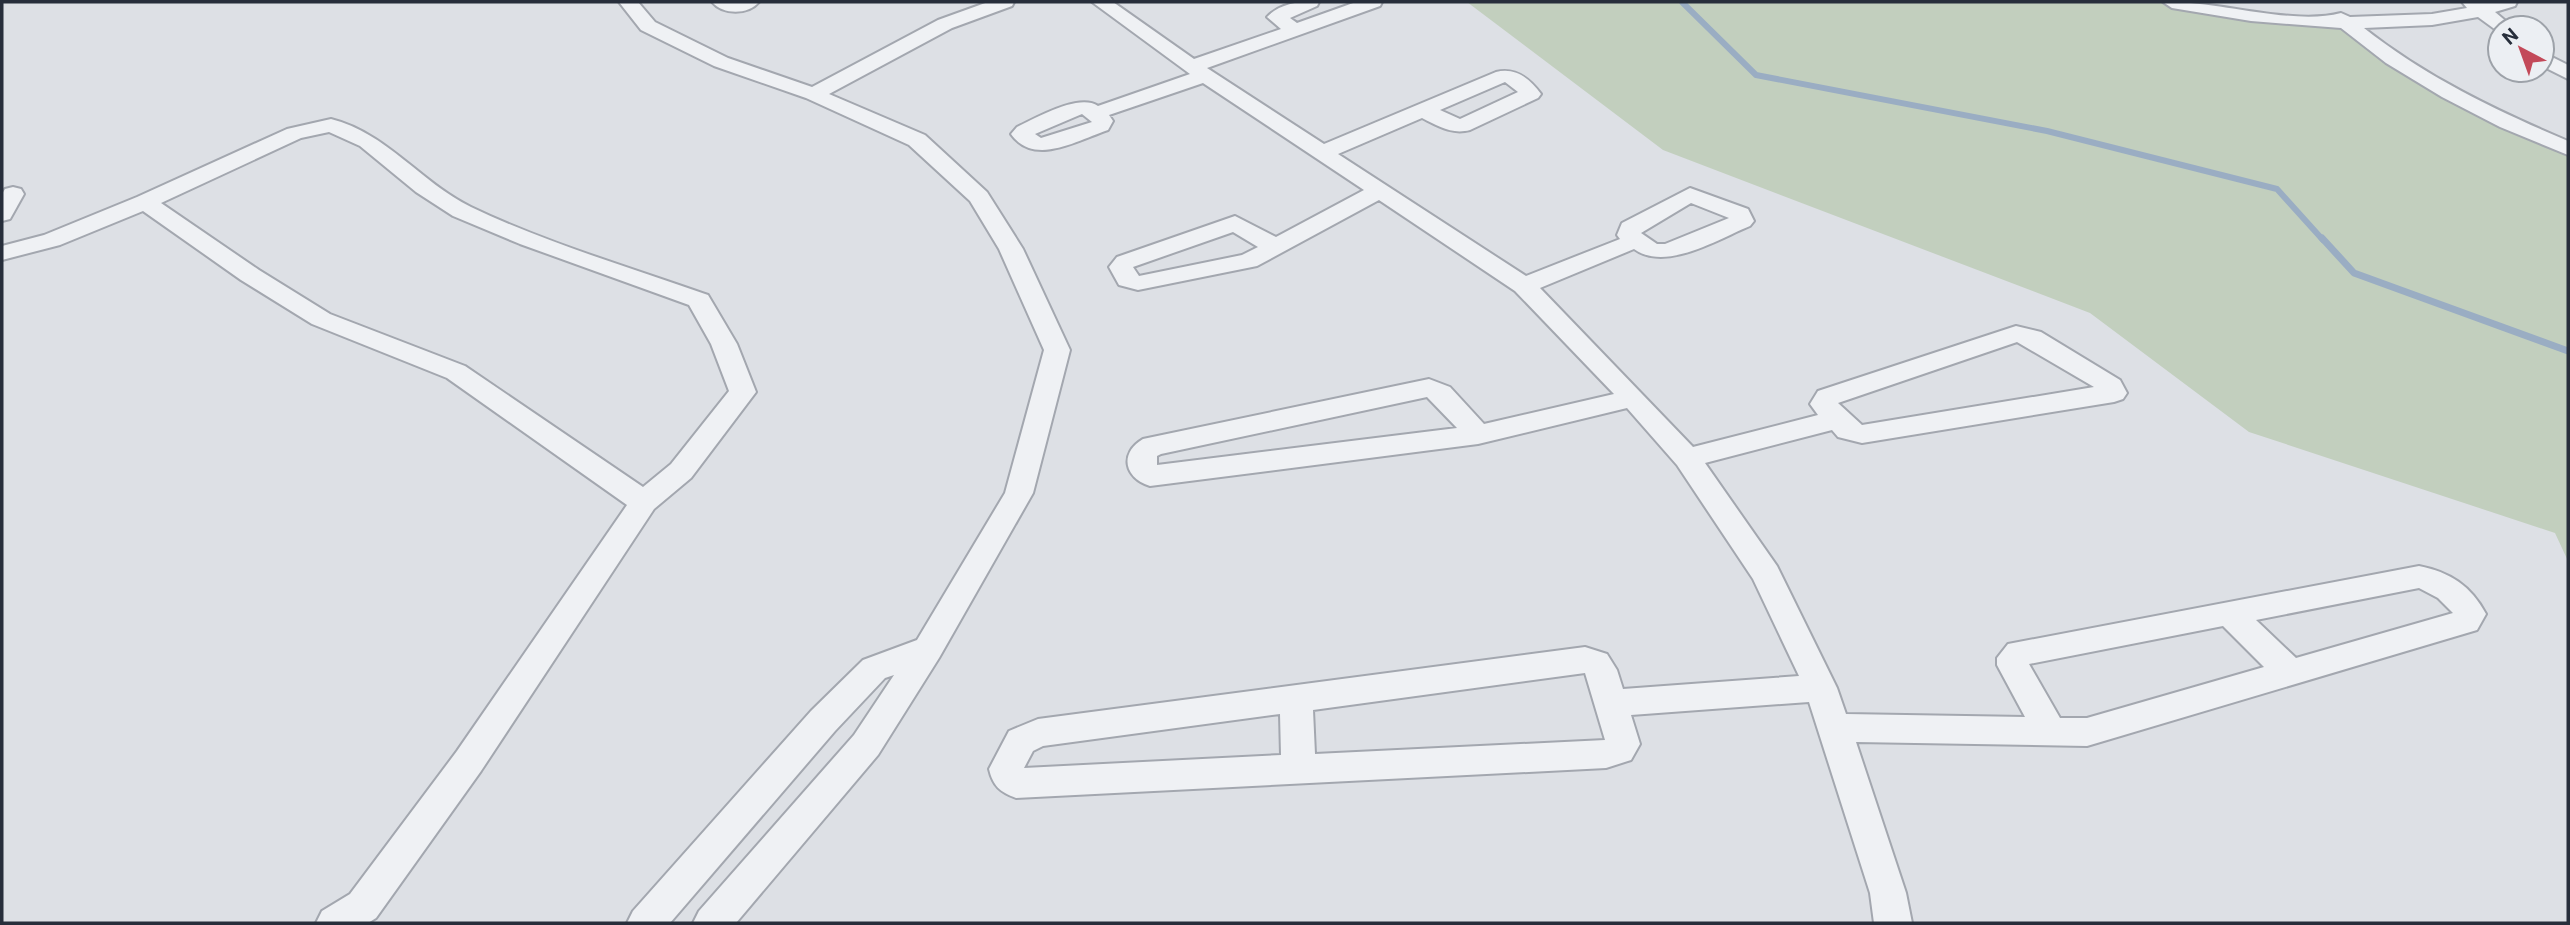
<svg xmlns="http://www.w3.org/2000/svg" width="2570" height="925" font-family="Roboto,sans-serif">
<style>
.green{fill:#c2cfbe}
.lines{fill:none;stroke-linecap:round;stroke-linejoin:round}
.stream-far1{stroke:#9aadc3;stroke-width:6}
.stream{stroke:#9aadc3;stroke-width:7}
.minor-casing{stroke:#a3a7af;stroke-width:4}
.minor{fill:#eff1f4;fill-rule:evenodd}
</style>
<rect width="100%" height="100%" fill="#dde0e5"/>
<!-- green -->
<path class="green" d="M1467,2H2169L2247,19L2334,18L2520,127L2568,147V561L2555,533L2249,432L2090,313L1663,150Z"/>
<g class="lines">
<!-- stream-far1 -->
<path class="stream-far1" d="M1682,2L1756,75L2047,131L2277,189L2323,240"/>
<!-- stream -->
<path class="stream" d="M2322,238L2354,273L2568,351"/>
<defs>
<g id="minor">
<path d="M619,2H638L655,22L728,58L812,87L938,20L988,2H1014L1012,6L952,28L829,94L925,135L987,192L1023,249L1070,350L1033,493L939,658L878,755L736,923H693L699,911L854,735L894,675L885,678L835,731L670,923H627L633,911L811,711L863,660L917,640L1005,493L1044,350L999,249L970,201L909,145L806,98L714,66L641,30Z"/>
<path d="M712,2H759C748,15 723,15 712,2Z"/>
<path d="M1092,2H1113L1194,59L1281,29L1267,17C1280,3 1301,1 1319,2L1317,6L1290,18L1297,23L1356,2H1382L1380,6L1207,68L1324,144L1496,72C1516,67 1530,79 1541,94L1538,98L1470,130C1452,135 1438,126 1422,118L1338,154L1526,276L1620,239L1617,235L1622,223L1690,188L1748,209L1754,221L1750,226C1718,239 1666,272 1634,249L1540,288L1693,447L1818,415L1810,404L1818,391L2016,326L2041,332L2120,380L2127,393L2123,399L2114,402L1862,443L1838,437L1832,430L1705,463L1777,566L1837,688L1846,714L2025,717L1997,665V658L2008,644L2419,566C2450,572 2471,586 2486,614L2477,630L2087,746L1856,742L1906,893L1912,923H1874L1870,893L1809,702L1631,715L1640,744L1631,760L1606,768L1016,798C1000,792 993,786 989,769L1009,731L1038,719L1585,647L1607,654L1617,670L1623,689L1799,676L1753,579L1677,465L1627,408L1478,444L1150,486C1124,478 1119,453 1143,439L1429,379L1450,387L1484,424L1614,394L1515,291L1379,200L1257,266L1138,290L1119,285L1109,267L1117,257L1235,216L1276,237L1364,190L1203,83L1109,115L1113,121L1108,130C1078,140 1034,167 1011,134L1017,127C1036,118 1079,93 1098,106L1190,74ZM1505,82L1518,92L1460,119L1440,110ZM1082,114L1092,122L1041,138L1035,134ZM1691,203L1729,218L1665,244H1657L1641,233ZM1233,232L1258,247L1242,255L1139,276L1133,267ZM2017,342L2094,387L1862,425L1838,403ZM1427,397L1457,428L1157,465V456L1161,454ZM2419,588L2438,598L2453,613L2296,658L2256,620ZM2223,626L2264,667L2087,718H2060L2029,664ZM1585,673L1605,740L1315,754L1313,710ZM1280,714L1281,755L1024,768L1033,751L1043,746Z"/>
<path d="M2163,2C2217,0 2292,26 2341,13L2350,17L2432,14L2467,8L2462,2H2517L2515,6L2495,12L2514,28H2500V33L2478,17L2432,25L2364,28C2426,77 2497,111 2568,141V155L2500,127L2442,97L2386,63L2341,28L2251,21L2172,8Z"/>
<path d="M2542,52L2568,65V79L2542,66Z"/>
<path d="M331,119C387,133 420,182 471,207C546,243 629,267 708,295L737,344L756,392L691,478L654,509L481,771L376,918L368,923H316L322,911L350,894L457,751L627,505L447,378L312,324L241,280L143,211L60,245L2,260V246L44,235L137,197L287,129ZM329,132L360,146L416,192L453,216L520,244L689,305L711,344L729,391L671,464L643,487L465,366L330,314L259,270L161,203L301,138Z"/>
<path d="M13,187L21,189L24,194L10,219L2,221V194L5,189Z"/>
</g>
</defs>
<!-- minor casing -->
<use href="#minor" class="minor-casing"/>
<!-- minor -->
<use href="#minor" class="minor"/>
</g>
<!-- border -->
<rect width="2570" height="925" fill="none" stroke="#272e3b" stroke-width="7"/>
<!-- north arrow -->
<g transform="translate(2521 49) rotate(319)"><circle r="33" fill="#eceff3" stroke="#9da2a9" stroke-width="2"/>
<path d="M0-5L12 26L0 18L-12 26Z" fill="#c34959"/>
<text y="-10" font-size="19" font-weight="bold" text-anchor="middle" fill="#272e3b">N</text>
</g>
</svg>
